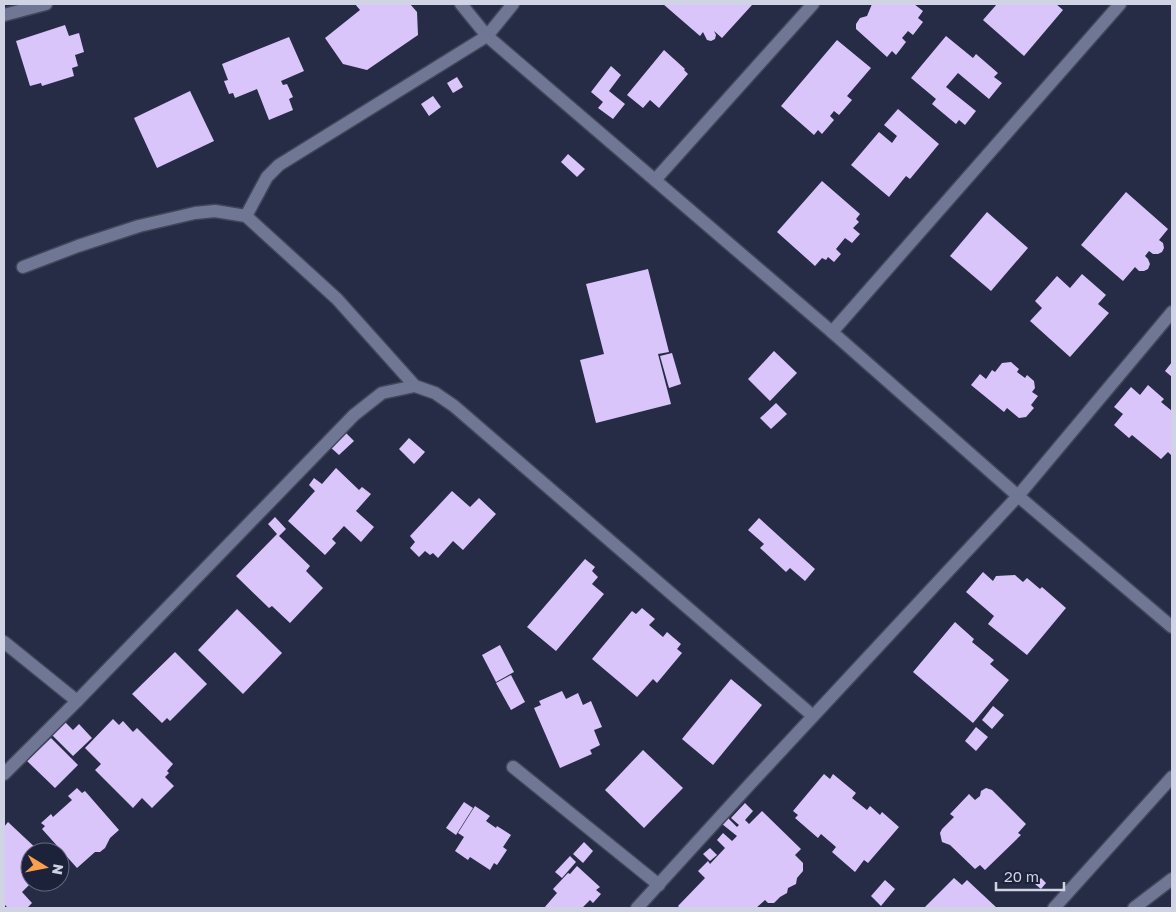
<svg xmlns="http://www.w3.org/2000/svg" width="1176" height="912" font-family="'Golos Text',sans-serif">
<style>
.building{fill:#dac5fb}
.lines{fill:none;stroke-linecap:round;stroke-linejoin:round}
.minor-casing{stroke:#42465b;stroke-width:15}
.tertiary-casing{stroke:#42465b;stroke-width:15}
.minor{stroke:#6f7794;stroke-width:12}
.tertiary{stroke:#6f7794;stroke-width:12}
</style>
<rect width="100%" height="100%" fill="#262c45"/>
<!-- building -->
<g class="building">
<path d="M355,4H410L417,12L418,35L367,70L343,64L325,38L360,10Z"/>
<path d="M663,4H750L752,5L722,38L714,31L716,35L715,39L711,41L707,40L703,32L700,36Z"/>
<path d="M872,4H914L923,11L918,18L923,22L913,35L908,31L902,38L906,42L896,55L892,51L887,57L856,29V24L860,18L867,16Z"/>
<path d="M997,4H1056L1063,10L1024,56L983,20Z"/>
<path d="M65,25L69,36L79,33L84,52L75,55L78,66L72,68L74,76L42,86L41,83L30,86L16,41Z"/>
<path d="M946,36L973,58L976,54L998,73L994,77L1002,83L989,99L958,73L946,87L976,111L965,125L959,120L956,124L932,104L936,99L911,78Z"/>
<path d="M289,37L304,71L281,81L283,85L287,84L293,97L289,99L293,110L269,120L257,89L235,98L233,93L229,94L224,81L228,80L222,64Z"/>
<path d="M837,40L871,68L847,96L852,100L839,115L834,111L830,116L834,120L822,134L818,130L814,135L781,106Z"/>
<path d="M664,50L685,69L684,70L688,74L659,108L650,100L643,108L627,95Z"/>
<path d="M611,66L621,75L609,91L625,104L613,119L598,108L603,102L591,92Z"/>
<path d="M457,77L463,87L453,93L447,83Z"/>
<path d="M190,91L214,141L157,168L134,118Z"/>
<path d="M433,96L441,107L429,116L421,104Z"/>
<path d="M898,109L939,144L910,179L906,176L889,197L851,165L879,132L892,143L897,136L884,125Z"/>
<path d="M568,154L585,169L577,177L561,162Z"/>
<path d="M822,181L860,214L856,219L859,222L853,228L860,234L852,243L845,238L836,249L841,254L834,262L828,257L826,260L822,258L815,266L777,232Z"/>
<path d="M1126,192L1168,229L1159,240L1163,243L1164,248L1162,252L1158,254H1153L1149,251L1145,256L1148,259L1150,264L1148,269L1144,271H1139L1135,267L1123,281L1081,245Z"/>
<path d="M987,212L1028,248L991,291L950,256Z"/>
<path d="M648,269L669,352L658,354L671,404L596,423L580,360L604,354L586,284Z"/>
<path d="M1082,274L1106,295L1098,304L1109,313L1070,357L1030,321L1042,308L1035,301L1057,276L1070,288Z"/>
<path d="M774,351L797,373L770,401L748,379Z"/>
<path d="M672,353L681,384L669,388L660,356Z"/>
<path d="M1011,362L1019,369L1017,372L1025,378L1027,375L1034,381L1035,388L1032,392L1038,396L1031,405L1034,408L1026,417L1019,418L1007,408L1004,412L971,385L980,374L986,379L992,370L995,372L1002,363Z"/>
<path d="M1172,362V377L1165,371Z"/>
<path d="M1148,385L1164,399L1161,402L1172,411V456L1168,452L1161,459L1132,435L1129,438L1114,425L1123,414L1114,407L1131,387L1140,395Z"/>
<path d="M776,403L787,414L771,429L760,418Z"/>
<path d="M344,431L354,441L339,455L329,446Z"/>
<path d="M409,438L425,452L414,464L399,449Z"/>
<path d="M336,468L359,490L362,487L371,494L356,511L374,527L361,542L344,526L332,539L336,543L325,555L288,521L315,491L309,485L314,478L322,484Z"/>
<path d="M452,491L470,507L479,498L496,514L463,550L453,541L438,558L433,553L430,555L425,551L419,557L410,548L415,542L410,536Z"/>
<path d="M275,517L286,529L279,536L310,566L306,571L323,588L290,623L272,606L269,608L236,576L277,534L268,524Z"/>
<path d="M759,518L815,569L805,581L790,568L786,572L760,548L764,544L748,530Z"/>
<path d="M585,559L595,567L592,571L598,577L592,584L604,594L556,651L527,627Z"/>
<path d="M983,572L993,581L996,576L1015,575L1023,582L1027,578L1040,589L1042,587L1066,608L1027,655L988,624L994,616L966,592Z"/>
<path d="M642,608L655,619L649,625L663,637L667,632L681,644L677,649L682,653L657,683L653,679L637,697L592,659L632,611L636,614Z"/>
<path d="M237,609L282,653L243,694L198,650Z"/>
<path d="M955,622L974,639L972,642L994,660L990,664L1009,680L973,723L913,672Z"/>
<path d="M500,645L514,672L496,682L482,655Z"/>
<path d="M175,652L207,684L170,721L167,718L162,723L132,694Z"/>
<path d="M511,675L525,702L511,710L496,683Z"/>
<path d="M731,679L762,705L713,765L682,739Z"/>
<path d="M562,691L566,699L578,693L583,705L591,701L602,727L594,730L600,745L590,750L592,754L560,768L534,708L541,705L539,701Z"/>
<path d="M993,706L1004,715L992,729L982,720Z"/>
<path d="M113,719L119,725L123,721L133,732L137,728L173,764L167,771L169,773L165,777L174,786L152,808L142,798L133,808L95,770L101,764L85,748Z"/>
<path d="M64,721L73,730L79,724L92,738L73,756L51,734Z"/>
<path d="M976,727L988,737L976,751L965,741Z"/>
<path d="M51,738L78,765L55,788L27,761Z"/>
<path d="M643,750L683,788L644,828L605,790Z"/>
<path d="M824,774L830,779L833,774L856,793L852,798L867,810L870,806L880,815L882,812L899,827L868,863L864,860L855,872L832,852L836,847L821,834L818,838L795,818L798,815L793,811Z"/>
<path d="M77,788L82,793L85,791L119,830L110,838L105,848L100,852H95L77,868L42,829L45,826L41,823L51,814L53,817L72,800L68,796Z"/>
<path d="M986,788L992,790L1026,824L1018,833L1021,835L985,870L980,865L975,869L950,845L942,842L940,833L942,829L954,817L950,814L969,794L975,800L980,796L981,791Z"/>
<path d="M464,802L473,808L456,835L446,828Z"/>
<path d="M745,803L753,811L745,820L749,824L762,811L801,849L795,855L803,863V871L797,878L796,884L788,888L787,893L780,897L774,903H768L765,900L756,908H680L678,906L705,878L698,871L708,861L710,864L725,848L717,840L723,833L732,841L737,836L722,824L728,818L737,827L739,825L731,818Z"/>
<path d="M475,806L490,816L486,821L496,828L497,826L511,835L503,847L507,850L497,865L494,863L490,870L470,857L468,860L455,851L464,837L458,833Z"/>
<path d="M8,822L40,852H30V882H32L22,892L32,903L27,908H8L4,904V827Z"/>
<path d="M584,842L593,851L583,863L573,854Z"/>
<path d="M710,848L717,855L710,861L703,854Z"/>
<path d="M570,856L576,862L562,878L555,872Z"/>
<path d="M577,866L600,887L596,890L601,894L593,903L590,900L583,907L585,908H544L557,893L553,889L568,873L570,874Z"/>
<path d="M954,878L962,885L967,880L997,908H924Z"/>
<path d="M1041,878L1046,883L1041,889L1035,884Z"/>
<path d="M885,880L895,889L881,906L871,896Z"/>
</g>
<g class="lines">
<defs>
<g id="minor">
<path d="M461,4L487,36L832,332L1018,496L1172,627"/>
<path d="M4,15L46,4"/>
<path d="M655,180L813,4"/>
<path d="M246,216L267,177L279,165L487,36L513,4"/>
<path d="M23,267L78,246L139,226L195,213L215,211L246,216L337,299L415,386"/>
<path d="M832,332L1120,4"/>
<path d="M4,642L77,701"/>
<path d="M513,767L659,885"/>
<path d="M4,774L77,701L354,415L382,393L415,386L435,393L454,406L813,716"/>
<path d="M637,908L751,783L1018,496L1172,312"/>
<path d="M1134,908L1172,879"/>
</g>
<path id="tertiary" d="M1054,908L1172,777"/>
</defs>
<!-- minor casing -->
<use href="#minor" class="minor-casing"/>
<!-- tertiary casing -->
<use href="#tertiary" class="tertiary-casing"/>
<!-- minor -->
<use href="#minor" class="minor"/>
<!-- tertiary -->
<use href="#tertiary" class="tertiary"/>
</g>
<!-- border -->
<rect width="1176" height="912" fill="none" stroke="#cfd3e4" stroke-width="10"/>
<!-- north arrow -->
<g transform="translate(45 867) rotate(100)"><circle r="24" fill="#1d223b" stroke="#64697f"/>
<path d="M0-4L9 19L0 12L-9 19Z" fill="#f9a04c"/>
<text y="-8" font-size="14" font-weight="bold" text-anchor="middle" fill="#cfd3e4">N</text>
</g>
<!-- scale -->
<path d="M996 882v8h68v-8" fill="none" stroke="#cfd3e4" stroke-width="2.5"/>
<text x="1004" y="882" font-size="15" fill="#cfd3e4" stroke="#1d223b" stroke-width="4" paint-order="stroke">20 m</text>
</svg>
